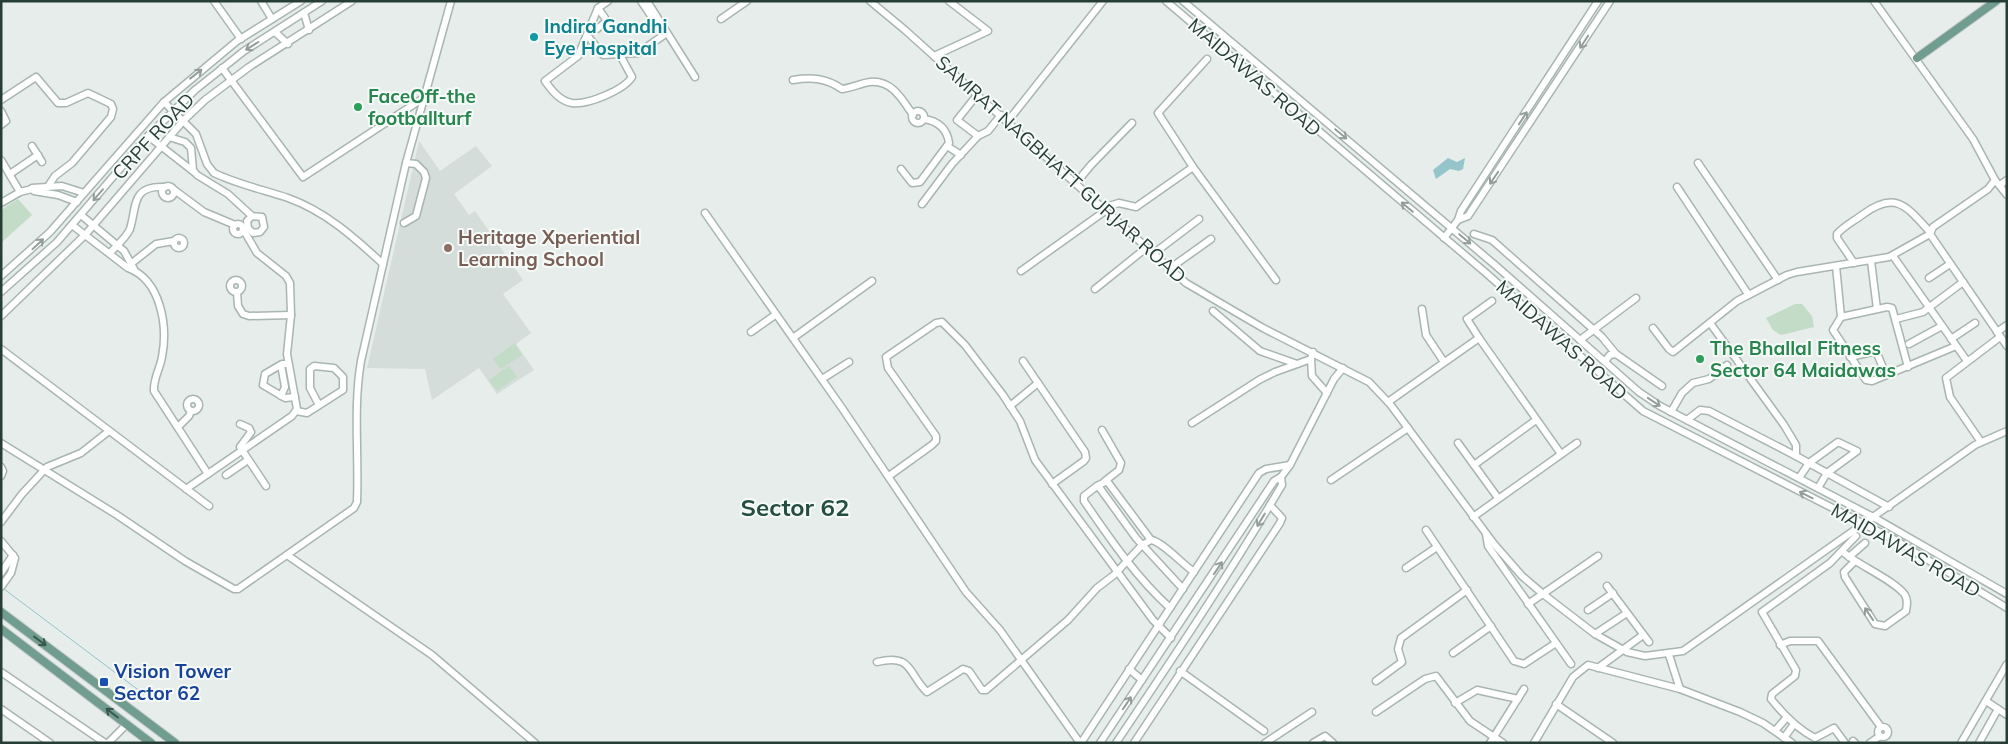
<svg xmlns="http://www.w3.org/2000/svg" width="2008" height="744" font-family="Mulish,sans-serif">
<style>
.built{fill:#d4ddd9}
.green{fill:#c2dcc8}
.water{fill:#95c5cb}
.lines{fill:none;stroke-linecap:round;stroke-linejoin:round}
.stream{stroke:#95c5cb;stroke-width:1}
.minor-casing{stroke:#a9b5b0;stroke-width:9}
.major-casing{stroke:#c3c9c7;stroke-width:10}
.minor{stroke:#fff;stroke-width:6}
.major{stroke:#709d90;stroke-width:8}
.oneway{stroke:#939e9a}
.oneway2{stroke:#39564c}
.culture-dot{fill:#0f9aa8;stroke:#f6faf8;stroke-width:2}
.leisure-dot{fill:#2e9e5b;stroke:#f6faf8;stroke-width:2}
.education-dot{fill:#8d6e63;stroke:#f6faf8;stroke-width:2}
.transit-dot{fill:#1a4fb4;stroke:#f6faf8;stroke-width:2}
.labels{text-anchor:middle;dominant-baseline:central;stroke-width:4;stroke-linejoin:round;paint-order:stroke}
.culture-label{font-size:19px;font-weight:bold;fill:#0d838f;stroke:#f6faf8;text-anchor:start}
.street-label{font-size:19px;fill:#273e36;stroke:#f6faf8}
.leisure-label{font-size:19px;font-weight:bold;fill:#27864d;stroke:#f6faf8;text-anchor:start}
.education-label{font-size:19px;font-weight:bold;fill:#785e54;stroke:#f6faf8;text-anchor:start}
.transit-label{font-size:19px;font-weight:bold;fill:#164399;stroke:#f6faf8;text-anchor:start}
.district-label{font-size:24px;font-weight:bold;fill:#254e42;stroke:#f6faf8}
</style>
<rect width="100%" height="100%" fill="#e6edea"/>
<!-- built -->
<path class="built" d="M419,141L440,171L476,146L492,166L454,194L469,215L475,211L523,280L503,294L531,333L516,344L534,370L497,394L479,368L432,400L425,369L367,368Z"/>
<!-- green -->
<g class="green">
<path d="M18,199L32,215L1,243V210Z"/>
<path d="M1795,304H1802L1812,316L1814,327L1781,335L1773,330L1766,318Z"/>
<path d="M515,343L522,355L501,369L493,359Z"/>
<path d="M509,366L517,377L497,391L489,380Z"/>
</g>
<!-- water -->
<path class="water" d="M1448,158L1457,162L1465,158L1463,169L1459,171L1450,169L1436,179L1433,170Z"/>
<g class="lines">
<!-- stream -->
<path class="stream" d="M4,589L145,695"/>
<defs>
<g id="minor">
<path d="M214,1L241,39"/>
<path d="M261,1L272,19"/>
<path d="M608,1L598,8L578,56L545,81C552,91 560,101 572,103C588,105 624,90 632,77L620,55"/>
<path d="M647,1L695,77"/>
<path d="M870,1L905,30L1186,283L1263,328L1369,382L1390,404L1494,544L1522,576L1543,594L1595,634L1627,652L1645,656L1683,651L1975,445L2007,431"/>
<path d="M1166,1L1486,273L1643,411L1895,540L2007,608"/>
<path d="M1183,1L1495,265L1639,392L1660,406L1875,518L2007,594"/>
<path d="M1874,1L1973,139L1995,180L2007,195"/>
<path d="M304,13L309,30"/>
<path d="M721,19L747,1"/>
<path d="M597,29L607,21L598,8"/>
<path d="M275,32L288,44"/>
<path d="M587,35L603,55L638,53L664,35L641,1"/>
<path d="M934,56L988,31L949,1"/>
<path d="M222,68L303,177L422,99"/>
<path d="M793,80C812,77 826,78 842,89C852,88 861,83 870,82C892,80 902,99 913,115"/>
<path d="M1,100L36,77L58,103H66L88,93L111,104L113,109L111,117L72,163L55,176L49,185"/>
<path d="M164,102L196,134L207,164L214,173C237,184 264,190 288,198C325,211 355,238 383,264"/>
<path d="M1,111L6,121L1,125"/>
<circle cx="918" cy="117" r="6"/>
<path d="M1008,121L1103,1"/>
<path d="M148,136L194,172"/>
<path d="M978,136L988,131L1001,115"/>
<path d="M169,137L185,142L191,148L193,170L197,175L228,194L252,216L262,217L264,227L260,232L253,233L248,228L247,221L252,216"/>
<path d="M32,146L42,162"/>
<path d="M947,146L961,155"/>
<path d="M1,160L20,192"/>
<path d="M1698,163L1778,280"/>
<path d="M1193,167L1158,113L1207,59"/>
<path d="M901,169L912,183L920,182L949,143C947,128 937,121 924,119"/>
<path d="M10,174L38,155"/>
<path d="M1076,183L1091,165L1132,123"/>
<path d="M2000,185L2007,180"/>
<circle cx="168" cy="192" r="6"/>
<path d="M1677,187L1748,294"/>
<path d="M173,189L204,212L235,225"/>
<path d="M77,202L58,195L34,191L32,188L62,186L84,193"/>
<path d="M1,203L20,192L32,189"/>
<path d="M922,204L952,164L978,136L957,120L977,95"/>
<path d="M1102,208L1119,203L1136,207L1193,167L1276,280"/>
<path d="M705,213L842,408L966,592L1000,630L1080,743"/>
<path d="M81,215L124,251L134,269"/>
<path d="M1458,220L1468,216L1610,1"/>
<path d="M404,223L416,216L426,178L424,172L416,164L406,163"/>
<circle cx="238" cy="229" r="5"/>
<path d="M72,225L128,268C161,280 168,326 162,357C160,369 153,379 154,391L208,474"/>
<path d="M1474,234L1492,240L1602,337L1616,354"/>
<path d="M1930,234L2007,346"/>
<circle cx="179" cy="243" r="5"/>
<path d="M1444,238L1458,220L1461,211L1598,1"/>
<path d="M110,253C116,246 126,238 130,229C137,206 131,185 165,187"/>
<path d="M1153,254L1199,219"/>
<path d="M1893,256L1967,361"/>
<path d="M1871,261L1877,309"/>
<path d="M132,263L156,244L174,241"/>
<path d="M1854,263L1837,238V234C1844,226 1854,221 1862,215C1896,190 1906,206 1930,232"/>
<path d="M1836,266L1841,317L1833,330L1866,380L1872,381L1956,346"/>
<path d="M1169,269L1211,239"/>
<path d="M1021,271L1105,211"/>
<path d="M1,276L50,232L164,102L237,41L301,1"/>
<path d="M1929,278L1950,264"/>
<circle cx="236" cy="286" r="6"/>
<path d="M1095,289L1146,248"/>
<path d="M1,292L57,242L148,136L195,90L244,51L322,1"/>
<path d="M237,292L238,306L243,314L249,316L291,315"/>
<path d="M1422,309L1426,335L1444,362"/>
<path d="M1213,311L1260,351L1297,364"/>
<path d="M1,316L85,235L184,120L205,100L249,67L352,1"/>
<path d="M1841,317L1887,307L1892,308L1908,367"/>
<path d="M1896,319L1923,312L1963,282"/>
<path d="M1710,323L1784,425L1796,445V456"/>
<path d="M1653,328L1669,349L1673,352L1737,301L1787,275L1797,272L1889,257L1930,234L1933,227L1988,189L1995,180"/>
<path d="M751,332L775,315"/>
<path d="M1997,332L2007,325"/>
<path d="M793,338L872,281"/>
<path d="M1479,338L1561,454"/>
<path d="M1951,339L1975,323"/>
<path d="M1580,340L1636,298"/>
<path d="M1909,344L1942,326"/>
<path d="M1,349L209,506"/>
<path d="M1850,357L1876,351L1886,375"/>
<path d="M1311,359L1312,376L1327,393"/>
<path d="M1023,361L1085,452L1086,458L1084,461L1052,484"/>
<path d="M1605,361L1610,355L1616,354L1662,386"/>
<path d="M288,364H282L265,374L263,385L285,398L295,397"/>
<path d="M281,365L285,387L281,396"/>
<path d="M822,379L849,362"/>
<circle cx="193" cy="405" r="6"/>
<path d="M1388,402L1479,338L1467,319L1492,301"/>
<path d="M1010,406L1038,383"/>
<path d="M296,411L307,413L343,390V377L334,368L314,366L310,369V388L319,405"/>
<path d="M1671,412L1682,393L1693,383L1709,379L1727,365"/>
<path d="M1687,420L1700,410L1709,411L1796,456L1889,507"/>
<path d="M1192,423L1259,380L1275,372L1311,359L1313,352"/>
<path d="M240,424L249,428L251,432L240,447L266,486"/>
<path d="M178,427L189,416L191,411"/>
<path d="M1102,430L1121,463L1119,470L1105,481"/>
<path d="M1981,442L1950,397L1946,378L2000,337"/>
<path d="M1,443L117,515L185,561L234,589H238L354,508L357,502C359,454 353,408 361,361L406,163L451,1"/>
<path d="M1458,443L1498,498"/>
<path d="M1474,465L1536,420"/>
<path d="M1,467L3,471L1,476"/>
<path d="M226,475L248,460"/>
<path d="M889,476L932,445L936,441V436L888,368L886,357L936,323L942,322L965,345L1003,395L1020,421L1035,460L1153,620L1171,638"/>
<path d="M1799,478L1809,463L1838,442L1857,451L1827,473L1818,488"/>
<path d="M1331,480L1408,428"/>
<path d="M1097,486L1107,481L1151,540"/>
<path d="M186,489L292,416L297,409L287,354L291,315L290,283L286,276L257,253L243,229"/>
<path d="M1473,517L1577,443"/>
<path d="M1,522L22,494L47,467L81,453L109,431"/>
<path d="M1426,530L1514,661L1524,664L1556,643"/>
<path d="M1486,534L1488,546L1571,664"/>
<path d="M1,541L15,558L11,573L1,587"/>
<path d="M1843,552C1856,564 1896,581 1905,595C1908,600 1907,605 1906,611L1885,626L1875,624L1845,577L1844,572L1854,562"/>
<path d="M287,555L432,655L535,743"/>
<path d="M1849,557L1865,543"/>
<path d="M1406,568L1437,547"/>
<path d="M1,573L13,555"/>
<path d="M1607,586L1649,642"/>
<path d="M1528,604L1598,556"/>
<path d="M1170,608C1136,577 1110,539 1084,501V496L1097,486L1099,487L1136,538L1183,589"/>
<path d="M1588,610L1613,593"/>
<path d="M1595,634L1627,613"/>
<path d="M1780,645L1790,641H1818L1881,727"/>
<path d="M1453,653L1491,626"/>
<path d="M1669,655L1680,689"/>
<path d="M877,662C913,653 908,674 927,692L963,669L969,671L982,690H986L1068,620L1097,588L1114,575L1142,545L1151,540C1163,542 1182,564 1194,572"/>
<path d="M1598,668L1643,635"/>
<path d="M1129,669L1142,680"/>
<path d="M1180,671L1264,731"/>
<path d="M1,672L105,743"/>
<path d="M1376,681L1402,662L1398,649L1401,638L1467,590"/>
<path d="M1986,701L2007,715"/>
<path d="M1455,703L1477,690L1518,699"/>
<path d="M1556,704L1613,743"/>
<path d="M1,709L50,743"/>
<path d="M1376,712L1425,679L1436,676L1470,721L1503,743"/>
<circle cx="1883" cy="732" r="5"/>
<path d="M1775,731L1787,717"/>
<path d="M1784,738L1794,724"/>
<path d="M1853,741L1855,743"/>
<path d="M108,743L127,724"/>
<path d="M1081,743L1259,473L1266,469L1290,465"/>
<path d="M1100,743L1274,481L1281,477L1290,465L1334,379L1343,368"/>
<path d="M1116,743C1173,658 1230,573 1282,485L1281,477"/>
<path d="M1134,743L1280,523L1282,518L1270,505"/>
<path d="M1265,743L1312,712"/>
<path d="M1313,743L1325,736L1333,743"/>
<path d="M1490,743L1524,689"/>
<path d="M1534,743L1573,677L1588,665L1680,689L1740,712L1763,723L1792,743"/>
<path d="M1845,743L1834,728L1815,738C1797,729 1783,714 1771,699L1772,694L1795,676L1796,670L1762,612L1830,563L1856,536"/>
<path d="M1870,743L1880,736"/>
<path d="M1961,743L2007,664"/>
<path d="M1979,743L1998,709"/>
</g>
<g id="major">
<path d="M1917,58L1996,1"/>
<path d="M1,612L175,743"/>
<path d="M1,629L151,743"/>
</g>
</defs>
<!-- minor casing -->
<use href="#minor" class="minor-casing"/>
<!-- major casing -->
<use href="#major" class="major-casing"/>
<!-- minor -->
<use href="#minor" class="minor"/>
<!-- major -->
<use href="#major" class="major"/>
</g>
<!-- one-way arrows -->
<defs><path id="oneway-shaft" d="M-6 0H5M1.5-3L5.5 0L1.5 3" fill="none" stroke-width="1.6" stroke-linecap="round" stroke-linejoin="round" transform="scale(1.25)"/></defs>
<g class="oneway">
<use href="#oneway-shaft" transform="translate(1584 42) rotate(123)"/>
<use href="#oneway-shaft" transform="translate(252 46) rotate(148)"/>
<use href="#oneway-shaft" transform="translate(196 74) rotate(-38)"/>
<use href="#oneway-shaft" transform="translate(1523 118) rotate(-57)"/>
<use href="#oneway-shaft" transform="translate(1341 134) rotate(40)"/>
<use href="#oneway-shaft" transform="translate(1494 178) rotate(124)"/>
<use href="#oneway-shaft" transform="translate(98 195) rotate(131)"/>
<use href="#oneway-shaft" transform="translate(1407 207) rotate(-140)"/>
<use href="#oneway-shaft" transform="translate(1465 239) rotate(40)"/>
<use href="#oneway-shaft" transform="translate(38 244) rotate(-43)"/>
<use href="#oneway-shaft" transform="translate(1654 402) rotate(34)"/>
<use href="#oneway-shaft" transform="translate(1806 495) rotate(-153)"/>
<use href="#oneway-shaft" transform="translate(1261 520) rotate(121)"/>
<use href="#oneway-shaft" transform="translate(1218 568) rotate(-56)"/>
<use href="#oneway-shaft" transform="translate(1869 614) rotate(-124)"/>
<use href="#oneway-shaft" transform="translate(1127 703) rotate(-56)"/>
</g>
<g class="oneway2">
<use href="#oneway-shaft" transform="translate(40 641) rotate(37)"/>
<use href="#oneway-shaft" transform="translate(112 713) rotate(-143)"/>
</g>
<!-- markers -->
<circle class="culture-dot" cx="534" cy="37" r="5"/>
<g class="leisure-dot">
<circle cx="358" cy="107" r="5"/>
<circle cx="1700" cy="359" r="5"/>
</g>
<circle class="education-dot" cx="448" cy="248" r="5"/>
<rect class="transit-dot" x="99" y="677" width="10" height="10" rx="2.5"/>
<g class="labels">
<!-- culture labels -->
<g class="culture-label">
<text x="544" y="26">Indira Gandhi<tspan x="544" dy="22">Eye Hospital</tspan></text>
</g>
<!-- street labels -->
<g class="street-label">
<text transform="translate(1255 77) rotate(41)">MAIDAWAS ROAD</text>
<text transform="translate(153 136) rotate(-47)">CRPF ROAD</text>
<text transform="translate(1061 169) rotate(42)">SAMRAT NAGBHATT GURJAR ROAD</text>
<text transform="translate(1562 340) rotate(42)">MAIDAWAS ROAD</text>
<text transform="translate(1906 550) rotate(30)">MAIDAWAS ROAD</text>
</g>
<!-- leisure labels -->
<g class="leisure-label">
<text x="368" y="96">FaceOff-the<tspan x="368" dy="22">footballturf</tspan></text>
<text x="1710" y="348">The Bhallal Fitness<tspan x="1710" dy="22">Sector 64 Maidawas</tspan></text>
</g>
<!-- education labels -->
<g class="education-label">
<text x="458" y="237">Heritage Xperiential<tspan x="458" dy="22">Learning School</tspan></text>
</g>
<!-- transit labels -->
<g class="transit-label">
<text x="114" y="671">Vision Tower<tspan x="114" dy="22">Sector 62</tspan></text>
</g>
<!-- district labels -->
<g class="district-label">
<text x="795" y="507">Sector 62</text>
</g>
</g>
<!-- border -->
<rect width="2008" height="744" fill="none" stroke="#273e36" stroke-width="5"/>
</svg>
